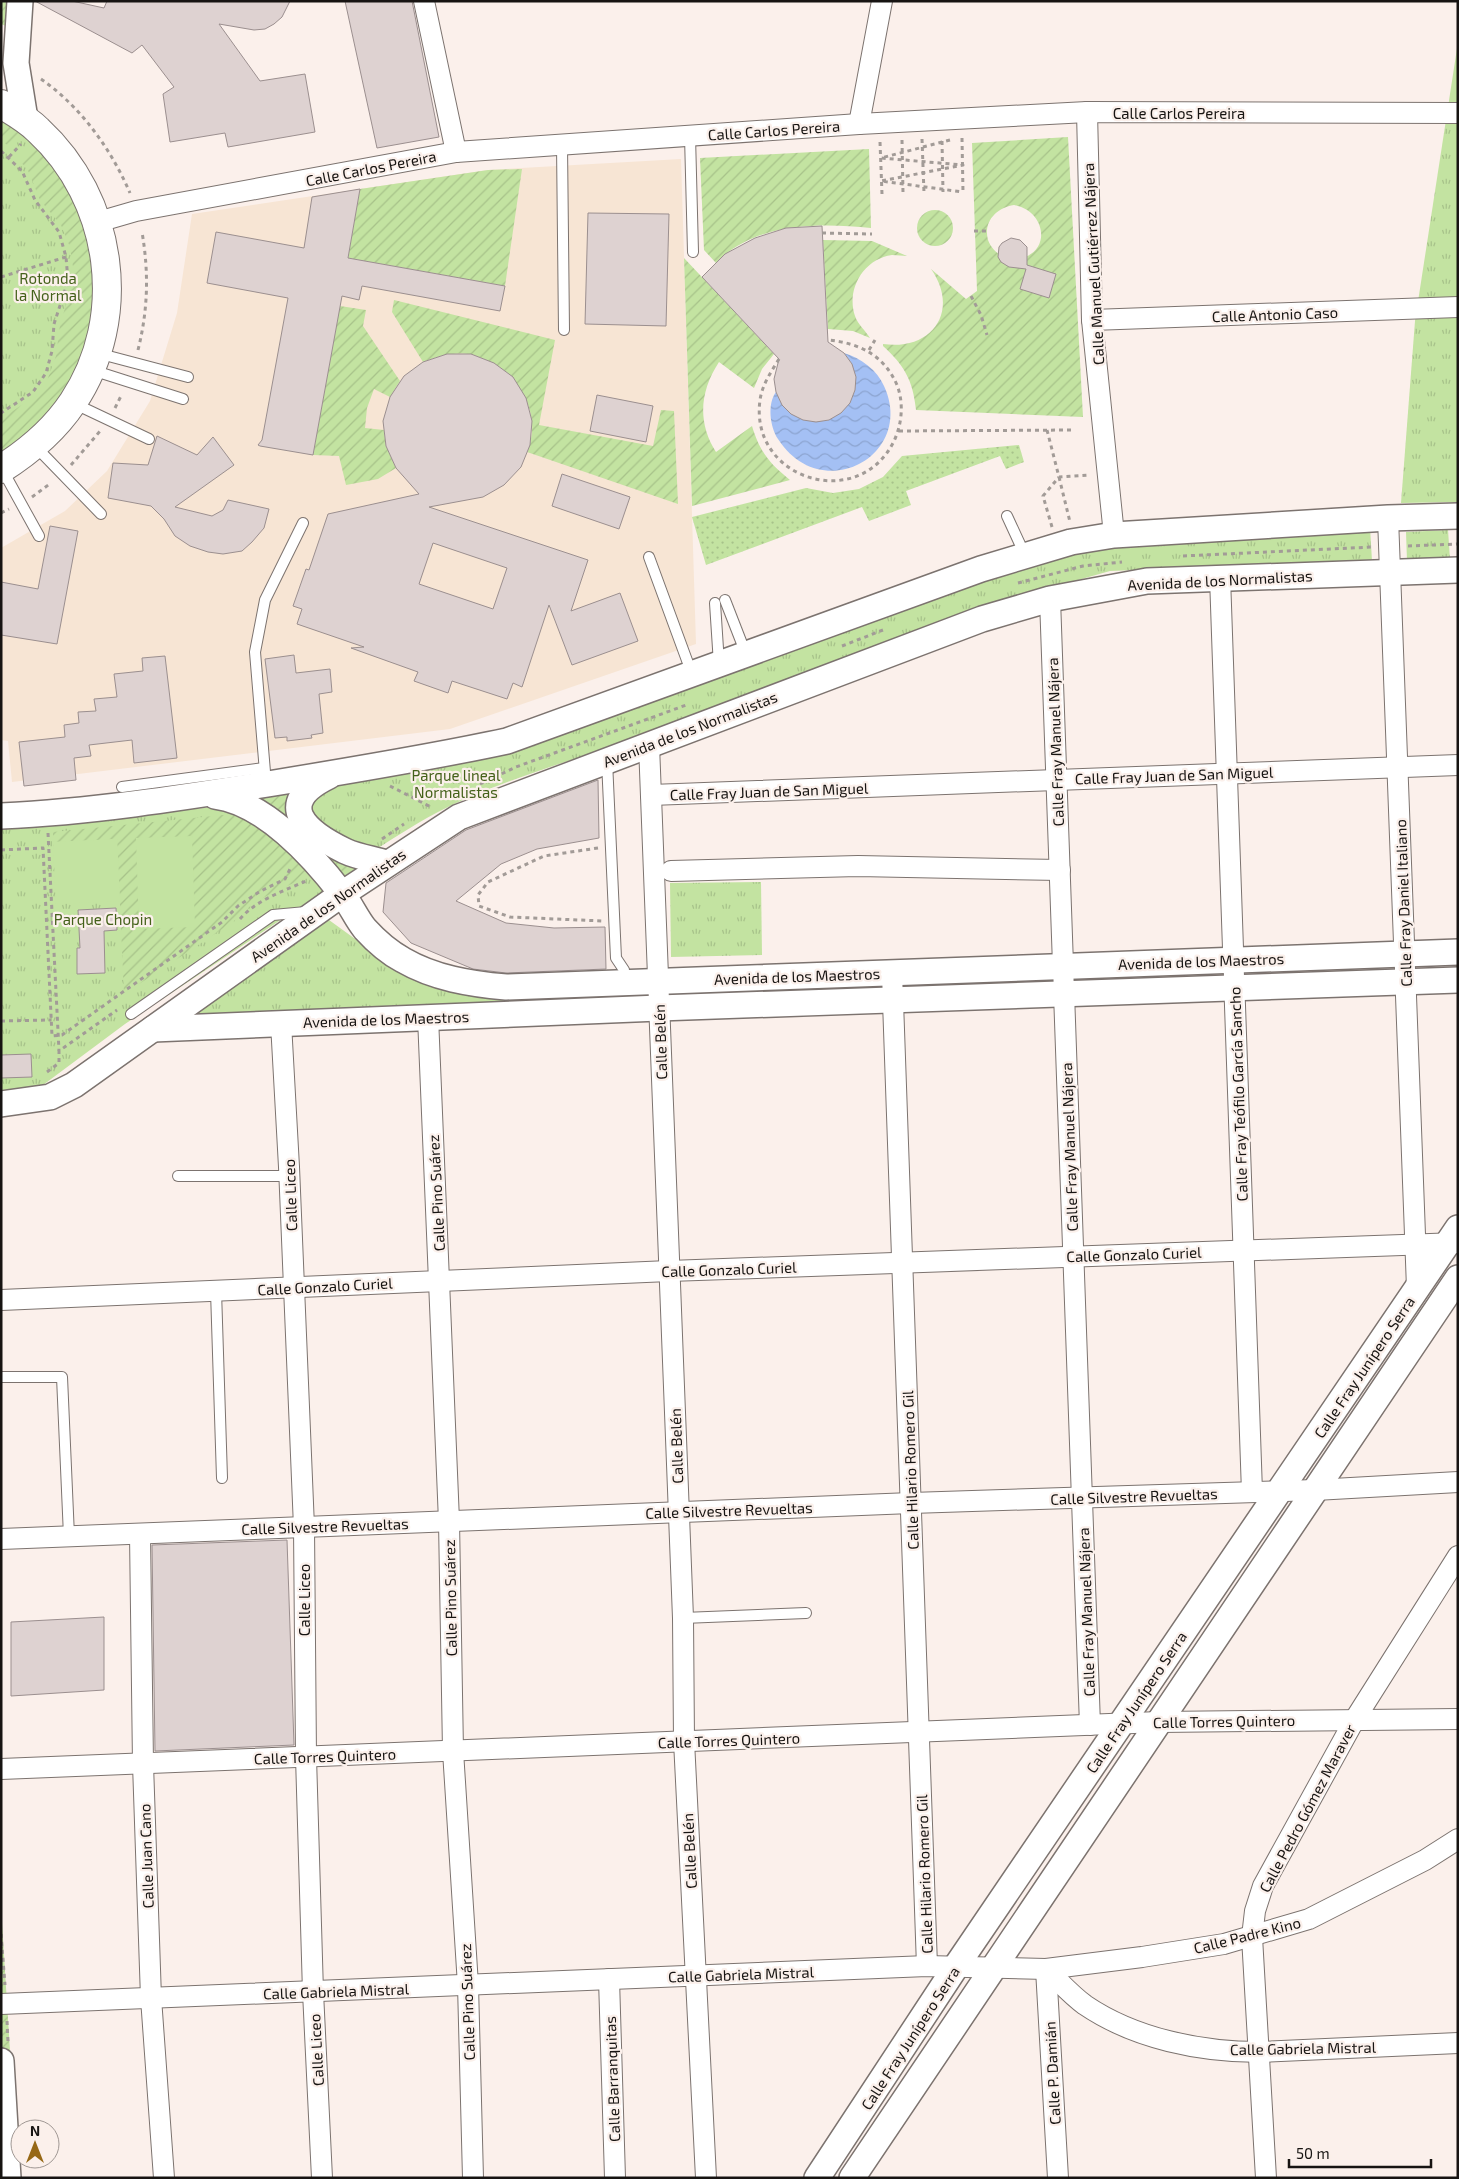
<svg xmlns="http://www.w3.org/2000/svg" width="1459" height="2179" font-family="'Exo 2',sans-serif">
<style>
.education{fill:#f7e5d4}
.grass{fill:url(#grass-dots)}
.park{fill:url(#park-tufts)}
.garden{fill:url(#garden-furrows);fill-rule:evenodd}
.pitch{fill:#c3e3a1}
.water{fill:url(#water-waves)}
.building{fill:#ded2d1;stroke:#9b8f8f;fill-rule:evenodd}
.lines{fill:none;stroke-linecap:round;stroke-linejoin:round}
.service-casing{stroke:#7c736f;stroke-width:12}
.minor-casing{stroke:#7c736f;stroke-width:22}
.tertiary-casing{stroke:#7c736f;stroke-width:28}
.primary-casing{stroke:#7c736f;stroke-width:30}
.path{stroke:#a29b97;stroke-width:3;stroke-dasharray:4 4;stroke-linecap:butt}
.service{stroke:#fff;stroke-width:10}
.minor{stroke:#fff;stroke-width:20}
.tertiary{stroke:#fff;stroke-width:25}
.primary{stroke:#fff;stroke-width:28}
.labels{text-anchor:middle;dominant-baseline:central;stroke-width:4.5;stroke-linejoin:round;paint-order:stroke}
.street-label{font-size:15px;fill:#171412;stroke:#fbf0eb}
.park-label{font-size:15px;fill:#44611a;stroke:#fbf0eb}
</style>
<defs>
<pattern id="grass-dots" width="8" height="8" patternUnits="userSpaceOnUse" patternTransform="scale(1.25)"><rect width="8" height="8" fill="#c3e3a1"/><path d="M2 2h.1M6 6h.1" fill="none" stroke="#a7c28a" stroke-width="1.8" stroke-linecap="round"/></pattern>
<pattern id="park-tufts" width="24" height="20" patternUnits="userSpaceOnUse" patternTransform="scale(1.25)"><rect width="24" height="20" fill="#c3e3a1"/><path d="M3 7l-1-3M5 7V3M7 7l1-3M15 17l-1-3M17 17v-4M19 17l1-3" fill="none" stroke="#a7c28a"/></pattern>
<pattern id="garden-furrows" width="10" height="10" patternUnits="userSpaceOnUse" patternTransform="scale(1.25)"><rect width="10" height="10" fill="#c3e3a1"/><path d="M-1 1l2-2M0 10L10 0M9 11l2-2" fill="none" stroke="#a7c28a"/></pattern>
<pattern id="water-waves" width="16" height="10" patternUnits="userSpaceOnUse" patternTransform="scale(1.25)"><rect width="16" height="10" fill="#a4c0f4"/><path d="M0 5q4-4 8 0t8 0" fill="none" stroke="#8ca4d0"/></pattern>
</defs>
<rect width="100%" height="100%" fill="#fbf0eb"/>
<!-- education -->
<path class="education" d="M681,159L696,644L450,729L12,782L8,741L1,740V548L65,511L107,471L150,401L177,313L192,214L488,170Z"/>
<!-- grass -->
<path class="grass" d="M1019,445L1024,462L1006,469L1000,456L906,491L911,505L869,521L862,507L706,565L692,517L806,488L833,493L859,489L883,477L902,456Z"/>
<!-- park -->
<g class="park">
<path d="M1458,42V502L1401,503L1415,321Z"/>
<path d="M1,118L34,144L95,310L1,455Z"/>
<path d="M1370,527L1372,561L1110,571L975,609L648,732C582,759 512,776 448,807C421,820 397,836 372,852L311,821L305,803L322,786L440,767L508,753L1068,550Z"/>
<path d="M1448,530L1450,559L1407,561L1406,532Z"/>
<path d="M214,807L251,814L330,887L125,1024L39,1088L1,1090V825L45,824Z"/>
<path d="M761,882L762,955L671,957L670,883Z"/>
<path d="M329,920L376,954L418,977L644,992V1000L192,1014Z"/>
</g>
<!-- garden -->
<g class="garden">
<path d="M1,1H13L11,28L1,24Z"/>
<path d="M1,118L21,133L9,146L1,141Z"/>
<path d="M1068,137L1083,417L916,410C913,380 904,365 883,346V344C933,351 960,310 931,269L966,299L977,291L972,143ZM1014,205C1045,210 1052,250 1022,258C1018,259 1012,257 1007,257C998,256 991,248 988,240C983,222 996,208 1014,205Z"/>
<path d="M34,144C44,156 58,168 66,181C80,207 91,235 95,264C103,320 77,391 35,430C24,439 12,447 1,455V419L35,396L47,381L56,356L60,325L71,288L73,267L70,247L61,225L40,200L27,168L19,161Z"/>
<path d="M869,149L871,228C819,223 756,222 716,263L704,250L700,158Z"/>
<path d="M522,169L505,286L348,258L360,189L488,170Z"/>
<circle cx="935" cy="228" r="18"/>
<path d="M823,240L872,241L907,256C903,256 897,255 892,255C863,259 846,290 855,316C858,325 866,331 870,338L853,331L828,329Z"/>
<path d="M684,258L774,354L762,369L754,388L719,362C700,391 697,422 716,452L752,426C760,452 769,463 790,480L692,506Z"/>
<path d="M394,300L555,340L539,425L653,446L661,410L674,411L678,504L527,452C545,410 513,365 472,355C456,351 439,356 423,362L392,312Z"/>
<path d="M340,306L366,310L363,326L400,381L390,397L374,389L367,408L365,428L384,430L386,446L396,468L378,479L346,485L339,456L313,455Z"/>
<path d="M298,787L301,840L252,792Z"/>
<path d="M233,814L269,834L312,875C283,888 254,898 233,922L124,994L117,839L53,842V832Z"/>
<path d="M314,839L365,863L341,878Z"/>
<path d="M1,1907L18,2178H1Z"/>
</g>
<!-- pitch -->
<g class="pitch">
<path d="M192,836L195,927L139,929L136,838Z"/>
<path d="M117,839L120,901L56,904L53,842Z"/>
</g>
<!-- water -->
<path class="water" d="M844,353C861,358 877,370 884,386C916,455 822,507 778,439C770,427 767,404 776,392C787,416 804,424 829,420L852,364Z"/>
<!-- building -->
<g class="building">
<path d="M35,1H72L104,8L107,1H290L282,17L274,24L265,29L254,30L219,24L260,81L305,74L315,132L228,147L225,133L170,142L163,94L174,87L142,45L132,53Z"/>
<path d="M345,1H412L439,137L377,148Z"/>
<path d="M360,189L348,258L505,286L500,311L362,286L359,300L342,296L313,455L260,446L258,445L262,440L288,298L207,283L216,232L304,248L312,197Z"/>
<path d="M588,213L669,214L666,326L585,324Z"/>
<path d="M822,226L828,342L844,353L852,364L856,377L855,390L850,403L841,413L829,420L816,422L803,420L791,414L782,405L776,392L774,379L779,359L702,277L725,254L755,238L786,228Z"/>
<path d="M1011,238L1020,240L1027,247V265L1056,274L1049,298L1020,289L1026,269L1009,267L1001,262L998,257L999,247L1002,243Z"/>
<path d="M447,354H471L494,363L513,377L526,398L532,421L530,445L521,467L504,485L483,497L429,507L588,560L571,611L620,593L638,641L572,665L549,605L522,687L513,683L507,699L452,681L448,693L414,681L418,672L351,648L364,647L297,624L302,609L293,606L306,569L309,570L328,514L419,494L396,468L386,446L383,421L390,397L404,376L423,362ZM433,543L507,568L493,609L419,584Z"/>
<path d="M597,395L653,406L646,442L590,431Z"/>
<path d="M157,436L197,455L213,437L234,465L175,507L212,516L223,510L228,500L269,509L264,528L252,542L242,551L223,554L208,552L190,546L175,536L164,519L151,506L108,498L113,463L148,465Z"/>
<path d="M562,474L630,497L619,529L552,506Z"/>
<path d="M50,526L78,531L57,644L1,635V582L38,589Z"/>
<path d="M294,655L296,673L330,669L332,692L319,694L323,733L311,735L312,738L287,741V737L275,738L265,659Z"/>
<path d="M165,656L177,758L134,763L132,740L89,745L91,756L74,758L76,780L24,786L19,742L65,737L64,725L79,723L78,712L96,711L94,699L117,697L114,674L143,671L142,658Z"/>
<path d="M598,780L599,838L537,849L501,864L456,901L506,923L554,928L605,927L606,969L506,973L473,969L411,943L383,912L386,883L466,830Z"/>
<path d="M116,908L117,930L104,931L105,973L77,974V948H80L78,910Z"/>
<path d="M31,1054L32,1077L1,1078V1055Z"/>
<path d="M287,1540L294,1745L155,1751L152,1545Z"/>
<path d="M104,1617V1690L11,1696V1622Z"/>
</g>
<g class="lines">
<defs>
<g id="service">
<path d="M690,136L693,252"/>
<path d="M562,145L564,330"/>
<path d="M97,353L188,377"/>
<path d="M92,370L183,399"/>
<path d="M73,403L149,439"/>
<path d="M34,445L101,514"/>
<path d="M2,469L39,536"/>
<path d="M1007,516L1025,555"/>
<path d="M649,557L692,674"/>
<path d="M725,600L746,654"/>
<path d="M715,603L719,664"/>
<path d="M607,761L616,958L624,970V982"/>
<path d="M266,784L255,652L265,600L303,523"/>
<path d="M122,787L264,768"/>
<path d="M131,1014L273,915L306,912"/>
<path d="M178,1176H290"/>
<path d="M216,1291L222,1478"/>
<path d="M1,1377H62L69,1536"/>
<path d="M683,1618L806,1613"/>
</g>
<g id="minor">
<path d="M424,1L456,152"/>
<path d="M1087,112L1092,320L1114,535"/>
<path d="M859,124L882,1"/>
<path d="M98,222L136,211L456,152L859,124L1087,112L1458,113"/>
<path d="M1092,320L1458,307"/>
<path d="M1388,518L1417,1288"/>
<path d="M1220,577L1252,1492"/>
<path d="M1050,599L1090,1725"/>
<path d="M649,745L683,1618L684,1741L706,2178"/>
<path d="M651,795L1458,765"/>
<path d="M671,871L858,866L1060,870"/>
<path d="M892,973L927,1966"/>
<path d="M428,1017L449,1521L453,1751L468,1985L473,2178"/>
<path d="M281,1023L289,1167L304,1527L306,1757L313,1992L322,2178"/>
<path d="M1,1300L669,1271L1458,1243"/>
<path d="M140,1534L143,1764L151,1998L164,2178"/>
<path d="M1,1539L911,1503L1315,1490L1458,1482"/>
<path d="M1,1769L1159,1722L1458,1719"/>
<path d="M1046,1969C1059,1981 1071,1995 1085,2005C1135,2039 1201,2052 1260,2052L1458,2043"/>
<path d="M1046,1969L1058,2178"/>
<path d="M609,1979L615,2178"/>
<path d="M1,2004L927,1966L1046,1969L1142,1957L1224,1944L1309,1919L1425,1860L1458,1839"/>
<path d="M1266,2178L1252,1937L1255,1911L1263,1886L1355,1719L1458,1556"/>
</g>
<g id="tertiary">
<path d="M20,1L16,63L25,119"/>
<path d="M329,776C272,804 306,832 345,851C358,857 373,859 386,863"/>
<path d="M215,796C264,802 313,856 342,894C351,905 356,918 365,929C375,940 390,953 403,960C434,978 470,984 506,987L1458,952"/>
<path d="M1,816C91,812 180,798 268,784C348,771 428,758 507,741L981,569L1071,542L1114,535L1388,518L1458,516"/>
<path d="M153,1029L659,1008L1458,980"/>
<path d="M1,1104L50,1097L74,1085L342,894L459,817L982,619L1050,599L1147,581L1458,570"/>
<path d="M1,2061L8,2178"/>
<path d="M817,2178L957,1965L1458,1228"/>
<path d="M852,2178L1458,1278"/>
</g>
<path id="primary" d="M1,104C14,112 27,119 38,130C113,199 130,317 73,402C55,429 28,452 1,469"/>
</defs>
<!-- service casing -->
<use href="#service" class="service-casing"/>
<!-- minor casing -->
<use href="#minor" class="minor-casing"/>
<!-- tertiary casing -->
<use href="#tertiary" class="tertiary-casing"/>
<!-- primary casing -->
<use href="#primary" class="primary-casing"/>
<!-- path -->
<g class="path">
<path d="M41,79C81,107 111,149 130,193"/>
<path d="M962,138L963,192"/>
<path d="M922,139L924,193"/>
<path d="M902,140L903,193"/>
<path d="M950,140L881,158L963,165L881,181L963,192"/>
<path d="M942,141L943,192"/>
<path d="M880,142L882,194"/>
<path d="M1,151L22,171L35,200L59,232L66,257L68,281L54,324L52,351L46,373L33,392L1,413"/>
<path d="M9,157L21,144"/>
<path d="M974,231H987"/>
<path d="M822,233L872,234"/>
<path d="M1,277L66,257"/>
<path d="M971,296L981,315L987,335"/>
<path d="M138,350C148,310 149,273 142,232"/>
<path d="M869,350L875,340"/>
<path d="M779,359C771,372 762,385 760,400C749,480 859,513 894,441C902,424 904,403 897,385C884,355 859,343 828,340"/>
<path d="M115,408L122,394"/>
<path d="M1047,430L1059,477L1089,475"/>
<path d="M899,431L1074,430"/>
<path d="M71,465L101,430"/>
<path d="M1059,477L1070,522"/>
<path d="M32,497L51,483"/>
<path d="M1,513L9,509"/>
<path d="M1052,527L1043,496L1059,477"/>
<path d="M1408,546L1458,544"/>
<path d="M1183,556L1372,547"/>
<path d="M1018,583L1083,566L1122,562"/>
<path d="M842,646L883,630"/>
<path d="M480,784L516,767L689,704"/>
<path d="M390,786L431,807"/>
<path d="M48,833L59,1051"/>
<path d="M382,839L404,824"/>
<path d="M598,848L544,856L488,882L478,895L479,906L510,917L602,921"/>
<path d="M1,850L43,848L52,1036L62,1035L222,922L238,906L259,892L285,879L291,867"/>
<path d="M240,919C256,900 284,891 306,881"/>
<path d="M1,1021L51,1020"/>
<path d="M47,1072L59,1063V1051L117,1010"/>
<path d="M1,1934L5,1985"/>
<path d="M7,2021L8,2042"/>
</g>
<!-- service -->
<use href="#service" class="service"/>
<!-- minor -->
<use href="#minor" class="minor"/>
<!-- tertiary -->
<use href="#tertiary" class="tertiary"/>
<!-- primary -->
<use href="#primary" class="primary"/>
</g>
<g class="labels">
<!-- street labels -->
<g class="street-label">
<text x="1179" y="113">Calle Carlos Pereira</text>
<text transform="translate(774 130) rotate(-4)">Calle Carlos Pereira</text>
<text transform="translate(371 168) rotate(-11)">Calle Carlos Pereira</text>
<text transform="translate(1093 264) rotate(-93)">Calle Manuel Gutiérrez Nájera</text>
<text transform="translate(1275 314) rotate(-2)">Calle Antonio Caso</text>
<text transform="translate(1220 580) rotate(-3)">Avenida de los Normalistas</text>
<text transform="translate(690 729) rotate(-21)">Avenida de los Normalistas</text>
<text transform="translate(1055 742) rotate(-92)">Calle Fray Manuel Nájera</text>
<text transform="translate(1174 775) rotate(-2)">Calle Fray Juan de San Miguel</text>
<text transform="translate(769 791) rotate(-2)">Calle Fray Juan de San Miguel</text>
<text transform="translate(1403 903) rotate(-92)">Calle Fray Daniel Italiano</text>
<text transform="translate(328 905) rotate(-35)">Avenida de los Normalistas</text>
<text transform="translate(1201 961) rotate(-2)">Avenida de los Maestros</text>
<text transform="translate(797 976) rotate(-2)">Avenida de los Maestros</text>
<text transform="translate(386 1019) rotate(-2)">Avenida de los Maestros</text>
<text transform="translate(660 1042) rotate(-92)">Calle Belén</text>
<text transform="translate(1238 1094) rotate(-92)">Calle Fray Teófilo García Sancho</text>
<text transform="translate(1069 1147) rotate(-92)">Calle Fray Manuel Nájera</text>
<text transform="translate(436 1193) rotate(-93)">Calle Pino Suárez</text>
<text transform="translate(290 1195) rotate(-92)">Calle Liceo</text>
<text transform="translate(1134 1254) rotate(-2)">Calle Gonzalo Curiel</text>
<text transform="translate(729 1269) rotate(-2)">Calle Gonzalo Curiel</text>
<text transform="translate(325 1286) rotate(-3)">Calle Gonzalo Curiel</text>
<text transform="translate(1364 1367) rotate(-56)">Calle Fray Junípero Serra</text>
<text transform="translate(676 1446) rotate(-92)">Calle Belén</text>
<text transform="translate(910 1470) rotate(-92)">Calle Hilario Romero Gil</text>
<text transform="translate(1134 1496) rotate(-2)">Calle Silvestre Revueltas</text>
<text transform="translate(729 1510) rotate(-2)">Calle Silvestre Revueltas</text>
<text transform="translate(325 1526) rotate(-2)">Calle Silvestre Revueltas</text>
<text transform="translate(450 1598) rotate(-91)">Calle Pino Suárez</text>
<text transform="translate(304 1600) rotate(-90)">Calle Liceo</text>
<text transform="translate(1086 1612) rotate(-92)">Calle Fray Manuel Nájera</text>
<text transform="translate(1136 1702) rotate(-56)">Calle Fray Junípero Serra</text>
<text transform="translate(1224 1721) rotate(-1)">Calle Torres Quintero</text>
<text transform="translate(729 1740) rotate(-2)">Calle Torres Quintero</text>
<text transform="translate(325 1756) rotate(-2)">Calle Torres Quintero</text>
<text transform="translate(1307 1808) rotate(-62)">Calle Pedro Gómez Maraver</text>
<text transform="translate(689 1851) rotate(-93)">Calle Belén</text>
<text transform="translate(146 1856) rotate(-92)">Calle Juan Cano</text>
<text transform="translate(924 1874) rotate(-92)">Calle Hilario Romero Gil</text>
<text transform="translate(1247 1935) rotate(-14)">Calle Padre Kino</text>
<text transform="translate(741 1974) rotate(-2)">Calle Gabriela Mistral</text>
<text transform="translate(336 1991) rotate(-2)">Calle Gabriela Mistral</text>
<text transform="translate(467 2002) rotate(-92)">Calle Pino Suárez</text>
<text transform="translate(910 2038) rotate(-57)">Calle Fray Junípero Serra</text>
<text transform="translate(1303 2048) rotate(-1)">Calle Gabriela Mistral</text>
<text transform="translate(316 2050) rotate(-93)">Calle Liceo</text>
<text transform="translate(1052 2073) rotate(-93)">Calle P. Damián</text>
<text transform="translate(612 2079) rotate(-92)">Calle Barranquitas</text>
</g>
<!-- park labels -->
<g class="park-label">
<text x="48" y="278">Rotonda<tspan x="48" dy="17">la Normal</tspan></text>
<text x="456" y="775">Parque lineal<tspan x="456" dy="17">Normalistas</tspan></text>
<text x="103" y="919">Parque Chopin</text>
</g>
</g>
<!-- border -->
<rect width="1459" height="2179" fill="none" stroke="#171412" stroke-width="5"/>
<!-- north arrow -->
<g transform="translate(35 2144)"><circle r="24" fill="#fbf0eb" stroke="#a09894"/>
<path d="M0-4L9 19L0 12L-9 19Z" fill="#966816"/>
<text y="-8" font-size="14" font-weight="bold" text-anchor="middle" fill="#171412">N</text>
</g>
<!-- scale -->
<path d="M1289 2159v8h142v-8" fill="none" stroke="#171412" stroke-width="2.5"/>
<text x="1296" y="2159" font-size="15" fill="#171412" stroke="#fbf0eb" stroke-width="4" paint-order="stroke">50 m</text>
</svg>
